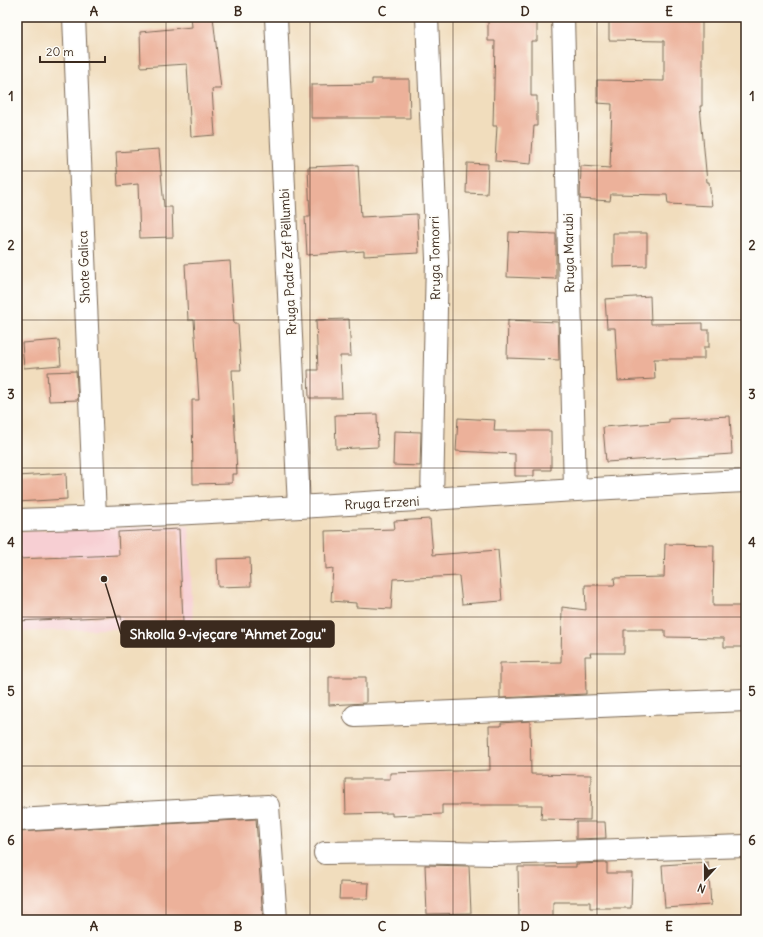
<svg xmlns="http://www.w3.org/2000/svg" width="763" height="937" font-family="Delius,sans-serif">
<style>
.built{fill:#f7cfd3}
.building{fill:#ecb19a}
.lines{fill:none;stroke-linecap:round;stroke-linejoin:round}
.minor-casing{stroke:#7b6956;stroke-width:24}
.minor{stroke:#fff;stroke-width:22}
.grid{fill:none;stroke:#3b2a1e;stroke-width:1;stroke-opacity:0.55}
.labels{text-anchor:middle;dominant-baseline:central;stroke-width:3.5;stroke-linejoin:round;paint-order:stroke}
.street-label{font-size:13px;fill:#3b2a1e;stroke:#fdfcf7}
.leader{fill:none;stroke:#3b2a1e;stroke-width:1.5}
.callout-dot{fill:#3b2a1e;stroke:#fdfcf7;stroke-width:1.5}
.callout{fill:#3b2a1e;stroke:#3b2a1e;stroke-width:1.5}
.callout-label{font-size:14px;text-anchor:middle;font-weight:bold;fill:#fff}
.neatline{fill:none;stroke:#3b2a1e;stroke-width:1.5}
.grid-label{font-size:13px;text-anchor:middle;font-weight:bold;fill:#3b2a1e}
</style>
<rect width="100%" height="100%" fill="#fdfcf7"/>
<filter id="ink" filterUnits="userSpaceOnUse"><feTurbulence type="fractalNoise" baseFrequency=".025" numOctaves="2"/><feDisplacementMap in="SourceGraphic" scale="8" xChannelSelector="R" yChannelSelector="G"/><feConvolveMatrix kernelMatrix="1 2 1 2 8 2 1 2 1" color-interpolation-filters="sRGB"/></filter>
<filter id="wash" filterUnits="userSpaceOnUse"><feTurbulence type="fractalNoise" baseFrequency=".012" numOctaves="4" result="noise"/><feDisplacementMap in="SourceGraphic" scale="16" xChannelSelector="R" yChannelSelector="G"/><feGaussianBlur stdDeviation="0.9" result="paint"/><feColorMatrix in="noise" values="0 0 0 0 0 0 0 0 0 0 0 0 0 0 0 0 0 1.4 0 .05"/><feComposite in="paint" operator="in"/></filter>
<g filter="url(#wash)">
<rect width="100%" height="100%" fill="#f1ddbd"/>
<!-- built -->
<path class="built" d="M189,525L193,626L17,632V531Z"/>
<g id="blocks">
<!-- building -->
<g class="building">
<path d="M191,17H213L221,89H212L215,135L191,137L187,64L141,67L140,32L192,27Z"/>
<path d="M488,17H537V41H531V96H537V126H534L531,164L495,161L497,126H493L495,41H488Z"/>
<path d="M609,17L702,18V106H700L707,182H709L712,206L668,204L667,195L611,194L610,201L580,199L581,166L610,168L612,104L597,103V80L664,81V41L609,40Z"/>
<path d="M372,79H409L410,118H311V85L372,84Z"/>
<path d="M159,149L164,207H172L173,237L140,238L138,184L118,186L116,152Z"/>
<path d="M467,163L488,164L487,194L466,193Z"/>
<path d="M358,165L361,217L417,214L419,253L364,256V251L307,255L305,217H310L308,167Z"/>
<path d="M509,232L556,234V279L507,277Z"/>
<path d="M613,233H647V266L613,267Z"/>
<path d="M230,261L234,324H238L241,370H232L237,474H232V483L193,484L192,400H199L194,320H188L185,264Z"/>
<path d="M650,296L651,324L703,323V330H709V347H704V359H654L655,379L618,381L615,328H607L605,299Z"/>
<path d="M349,319L351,356H340L342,398H309L308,370H318L316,320Z"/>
<path d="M508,320L558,322L559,360L507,358Z"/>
<path d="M59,340L61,365L24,368L22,343Z"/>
<path d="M76,371L78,400L49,401L47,372Z"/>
<path d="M377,414L378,447L336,449L335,415Z"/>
<path d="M730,416L732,454L606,462L603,427L669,422V419Z"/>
<path d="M458,418L495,420L494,431H551V470H534V476H515V454L456,451Z"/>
<path d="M394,431L421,432L420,466L393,465Z"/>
<path d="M66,473L67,499L17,502V476Z"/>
<path d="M430,519L433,555L498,550L502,601L462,604L459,576L393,579L391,609L356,607V603L331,601L333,568L326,569L325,531L395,529L394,521Z"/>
<path d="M179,529L183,622L122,624L121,616L17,621V559L119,555L118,532Z"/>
<path d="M665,544L714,545L713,606H746V647H724V638L665,637V630H624V653H590L591,656H585L586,694L500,698V663L561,662L562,607L586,610L585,585H615L614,578L664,577Z"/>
<path d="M250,558L251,586L218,587L217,559Z"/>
<path d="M329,677H366V703L329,705Z"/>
<path d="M530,721L531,774L591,775L590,820L541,819L542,805H442V814L392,816V813L346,814L345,779H390V773L490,770L489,726H501V723Z"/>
<path d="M256,819L263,920H17V832Z"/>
<path d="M576,822H605L606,838L576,839Z"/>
<path d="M708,862L711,905L665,908L662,865Z"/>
<path d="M607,863V873H632L631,908H590V902H553V920H519L518,867H576V864Z"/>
<path d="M425,865L469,866L471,913L427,914Z"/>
<path d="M340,882L369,883L368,899H339Z"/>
</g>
</g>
</g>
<g filter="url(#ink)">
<use href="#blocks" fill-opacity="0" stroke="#7b6956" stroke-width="1"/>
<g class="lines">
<defs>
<g id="minor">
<path d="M74,17L95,517"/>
<path d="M276,17L299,507"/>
<path d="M427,17L437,259L432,500"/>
<path d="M563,17L575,489"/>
<path d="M17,520C260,513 503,492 746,481"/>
<path d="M355,716L746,700"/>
<path d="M17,820L268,806L276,920"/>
<path d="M325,853L403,852L494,854L746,846"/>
</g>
</defs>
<!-- minor casing -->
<use href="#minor" class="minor-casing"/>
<!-- minor -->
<use href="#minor" class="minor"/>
</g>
</g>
<!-- grid -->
<path class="grid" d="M166,17V920M310,17V920M453,17V920M597,17V920M17,171H746M17,320H746M17,468H746M17,617H746M17,766H746"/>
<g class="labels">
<!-- street labels -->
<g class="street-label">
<text transform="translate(569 253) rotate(-91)">Rruga Marubi</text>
<text transform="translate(435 258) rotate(-91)">Rruga Tomorri</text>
<text transform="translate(288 262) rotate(-93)">Rruga Padre Zef Pëllumbi</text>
<text transform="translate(84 267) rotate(-92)">Shote Galica</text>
<text transform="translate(382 503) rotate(-3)">Rruga Erzeni</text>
</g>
</g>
<!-- callouts -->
<path class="leader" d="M104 579L121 634"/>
<circle class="callout-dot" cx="104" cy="579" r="4"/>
<rect class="callout" x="121" y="621" width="213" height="26" rx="4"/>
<g class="callout-label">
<text x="228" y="639">Shkolla 9-vjeçare "Ahmet Zogu"</text>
</g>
<!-- margin -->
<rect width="763" height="937" fill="none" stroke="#fdfcf7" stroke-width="44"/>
<!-- north arrow -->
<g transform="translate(705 879) rotate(201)" stroke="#fdfcf7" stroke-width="3" paint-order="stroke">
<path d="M0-3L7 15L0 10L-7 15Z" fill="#3b2a1e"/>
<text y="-6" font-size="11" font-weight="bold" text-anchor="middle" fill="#3b2a1e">N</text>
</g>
<!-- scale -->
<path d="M40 56v6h65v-6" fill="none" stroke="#3b2a1e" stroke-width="2"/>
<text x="46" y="56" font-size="12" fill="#3b2a1e" stroke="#fdfcf7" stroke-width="3" paint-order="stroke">20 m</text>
<rect x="22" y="22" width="719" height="893" class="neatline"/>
<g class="grid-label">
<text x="94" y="16">A</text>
<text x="238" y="16">B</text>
<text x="382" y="16">C</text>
<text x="525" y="16">D</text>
<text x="669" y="16">E</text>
<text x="11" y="101">1</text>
<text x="752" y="101">1</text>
<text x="11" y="250">2</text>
<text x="752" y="250">2</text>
<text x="11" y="399">3</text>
<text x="752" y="399">3</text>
<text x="11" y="547">4</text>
<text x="752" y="547">4</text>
<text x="11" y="696">5</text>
<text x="752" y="696">5</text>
<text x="11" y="845">6</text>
<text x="752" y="845">6</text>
<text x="94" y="931">A</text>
<text x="238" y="931">B</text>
<text x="382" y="931">C</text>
<text x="525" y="931">D</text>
<text x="669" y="931">E</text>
</g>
</svg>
